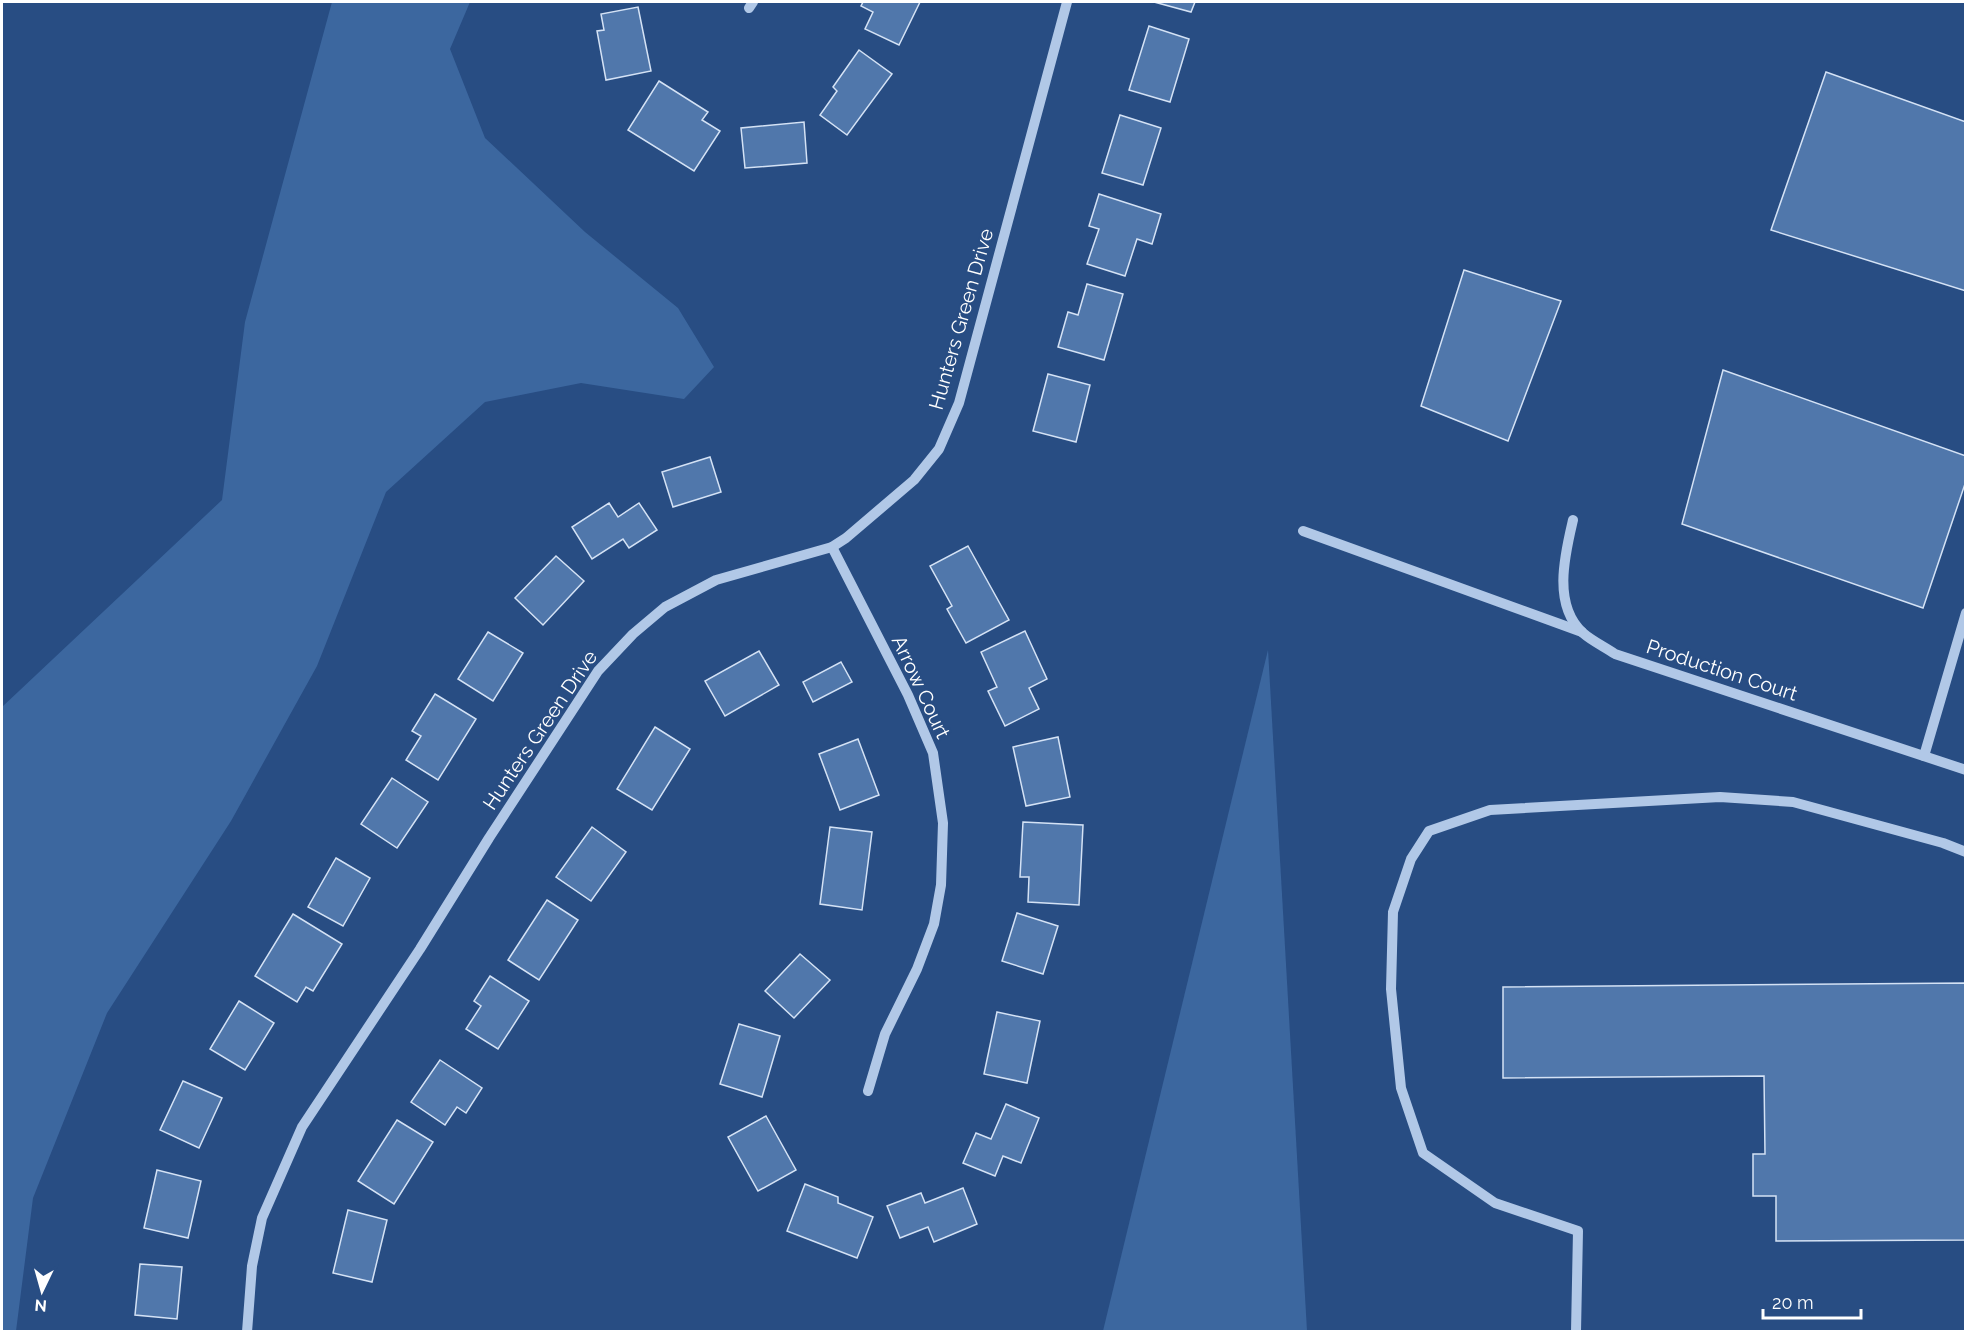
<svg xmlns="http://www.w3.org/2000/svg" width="1967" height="1333" font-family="Raleway,sans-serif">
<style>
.green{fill:#3c679f}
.building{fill:#5077ab;stroke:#d4e2f5;stroke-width:1.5}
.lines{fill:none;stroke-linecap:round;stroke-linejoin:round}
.minor{stroke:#b1c8e7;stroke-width:10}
.labels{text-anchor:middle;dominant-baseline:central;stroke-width:4.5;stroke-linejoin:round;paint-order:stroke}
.street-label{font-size:20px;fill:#fff;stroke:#284d83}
</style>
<rect width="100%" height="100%" fill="#284d83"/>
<!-- green -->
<g class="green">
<path d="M332,2H470L450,49L485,138L585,232L678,308L714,367L684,399L581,383L485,402L386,492L317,666L231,821L107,1013L33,1198L16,1331H2V707L222,500L245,322Z"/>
<path d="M1268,650L1307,1331H1103Z"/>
</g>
<!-- building -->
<g class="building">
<path d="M863,2H920L899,45L865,29L873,12L861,6Z"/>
<path d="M1154,2H1195L1191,12Z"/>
<path d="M638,7L651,71L606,80L597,31L604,30L601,14Z"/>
<path d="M1149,26L1189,39L1170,102L1129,90Z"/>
<path d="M859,50L892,74L847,135L820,115L837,91L833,87Z"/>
<path d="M1826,72L1966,122V291L1771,230Z"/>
<path d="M659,81L708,112L702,120L720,131L694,171L628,130Z"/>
<path d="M1120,115L1161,128L1143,185L1102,173Z"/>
<path d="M804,122L807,163L745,168L741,128Z"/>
<path d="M1099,194L1161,214L1152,244L1137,239L1125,276L1087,264L1099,229L1089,226Z"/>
<path d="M1464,270L1561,301L1508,441L1421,406Z"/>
<path d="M1087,284L1123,294L1104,360L1058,347L1068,312L1078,315Z"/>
<path d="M1723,370L1966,456V481L1923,608L1682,524Z"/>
<path d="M1048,374L1090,385L1076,442L1033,431Z"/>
<path d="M710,457L721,492L673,507L662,472Z"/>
<path d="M609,503L618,517L639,503L657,530L629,548L623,539L592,559L572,527Z"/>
<path d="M968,546L1009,620L966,643L947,609L952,606L930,566Z"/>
<path d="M556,556L584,581L543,625L515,598Z"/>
<path d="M1025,631L1047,679L1029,688L1039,709L1005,726L988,691L997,687L981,652Z"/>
<path d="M488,632L523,653L493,701L458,679Z"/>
<path d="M759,651L779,685L725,716L705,681Z"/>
<path d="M841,662L852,682L813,702L803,682Z"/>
<path d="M435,694L476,719L438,780L406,760L421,736L412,731Z"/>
<path d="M655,727L690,749L652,810L617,789Z"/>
<path d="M1058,737L1070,797L1026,806L1013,747Z"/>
<path d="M858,739L879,795L840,810L819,754Z"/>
<path d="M392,778L428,802L397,848L361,824Z"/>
<path d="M1023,822L1083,825L1079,905L1028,902L1029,877H1020Z"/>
<path d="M592,827L626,852L591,901L556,877Z"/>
<path d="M830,827L872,832L862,910L820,904Z"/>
<path d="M336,858L370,878L343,926L308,907Z"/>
<path d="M547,900L578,920L539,980L508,960Z"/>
<path d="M1017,913L1058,926L1043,974L1002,961Z"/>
<path d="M293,914L342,944L313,991L306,987L297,1002L255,976Z"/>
<path d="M800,954L830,980L794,1018L765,991Z"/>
<path d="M490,976L529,1001L498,1049L466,1029L481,1006L474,1001Z"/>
<path d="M1966,983V1240L1776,1241V1196H1753V1154H1765L1764,1076L1503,1078V987Z"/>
<path d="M239,1001L274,1023L245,1070L210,1049Z"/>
<path d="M997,1012L1040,1021L1027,1083L984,1074Z"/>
<path d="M739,1024L780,1036L762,1097L720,1084Z"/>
<path d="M440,1060L482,1088L466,1113L457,1107L445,1125L411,1102Z"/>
<path d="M183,1081L222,1098L199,1148L160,1130Z"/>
<path d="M1006,1104L1039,1118L1021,1163L1003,1156L995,1176L963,1163L976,1133L991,1139Z"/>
<path d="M766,1116L796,1170L758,1191L728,1137Z"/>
<path d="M397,1120L433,1142L394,1204L358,1181Z"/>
<path d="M157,1170L201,1181L188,1238L144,1228Z"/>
<path d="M805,1184L838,1197V1203L873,1217L857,1258L787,1231Z"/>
<path d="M963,1188L977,1224L934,1242L928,1227L900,1238L887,1206L921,1193L925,1203Z"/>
<path d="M348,1210L387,1220L372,1282L333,1273Z"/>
<path d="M140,1264L182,1267L177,1319L135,1315Z"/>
</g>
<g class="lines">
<!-- minor -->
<g class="minor">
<path d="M749,8L753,2"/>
<path d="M1573,520C1565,554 1552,605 1583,633C1592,641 1605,647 1615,654L1966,770"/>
<path d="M1303,531L1582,632"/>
<path d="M832,547L908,695L933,753L943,823L941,885L934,924L917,969L885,1034L868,1091"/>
<path d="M1924,756L1966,613"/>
<path d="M247,1332L252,1266L262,1218L302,1127L420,949L489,838L598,671L633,634L665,607L716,580L832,547L846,538L914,480L939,449L959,403L1067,2"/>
<path d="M1576,1332L1578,1231L1495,1203L1423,1153L1401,1088L1391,989L1393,912L1411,859L1429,831L1490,810L1720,797L1793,802L1943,843L1966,852"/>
</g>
</g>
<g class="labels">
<!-- street labels -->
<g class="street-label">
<text transform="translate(961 319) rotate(-74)">Hunters Green Drive</text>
<text transform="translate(1722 670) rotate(18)">Production Court</text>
<text transform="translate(921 687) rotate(65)">Arrow Court</text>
<text transform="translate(540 730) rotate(-56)">Hunters Green Drive</text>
</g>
</g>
<!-- border -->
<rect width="1967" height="1333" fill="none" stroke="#ffffff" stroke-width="6"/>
<!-- north arrow -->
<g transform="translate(42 1291) rotate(185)" stroke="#284d83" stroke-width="4.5" paint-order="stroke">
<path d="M0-4.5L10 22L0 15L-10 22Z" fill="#ffffff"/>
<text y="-9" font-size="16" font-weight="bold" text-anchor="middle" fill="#ffffff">N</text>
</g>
<!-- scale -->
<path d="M1763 1309v9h98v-9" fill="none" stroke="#ffffff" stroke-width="3"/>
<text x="1772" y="1309" font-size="18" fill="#ffffff" stroke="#284d83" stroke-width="4.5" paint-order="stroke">20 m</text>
</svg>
